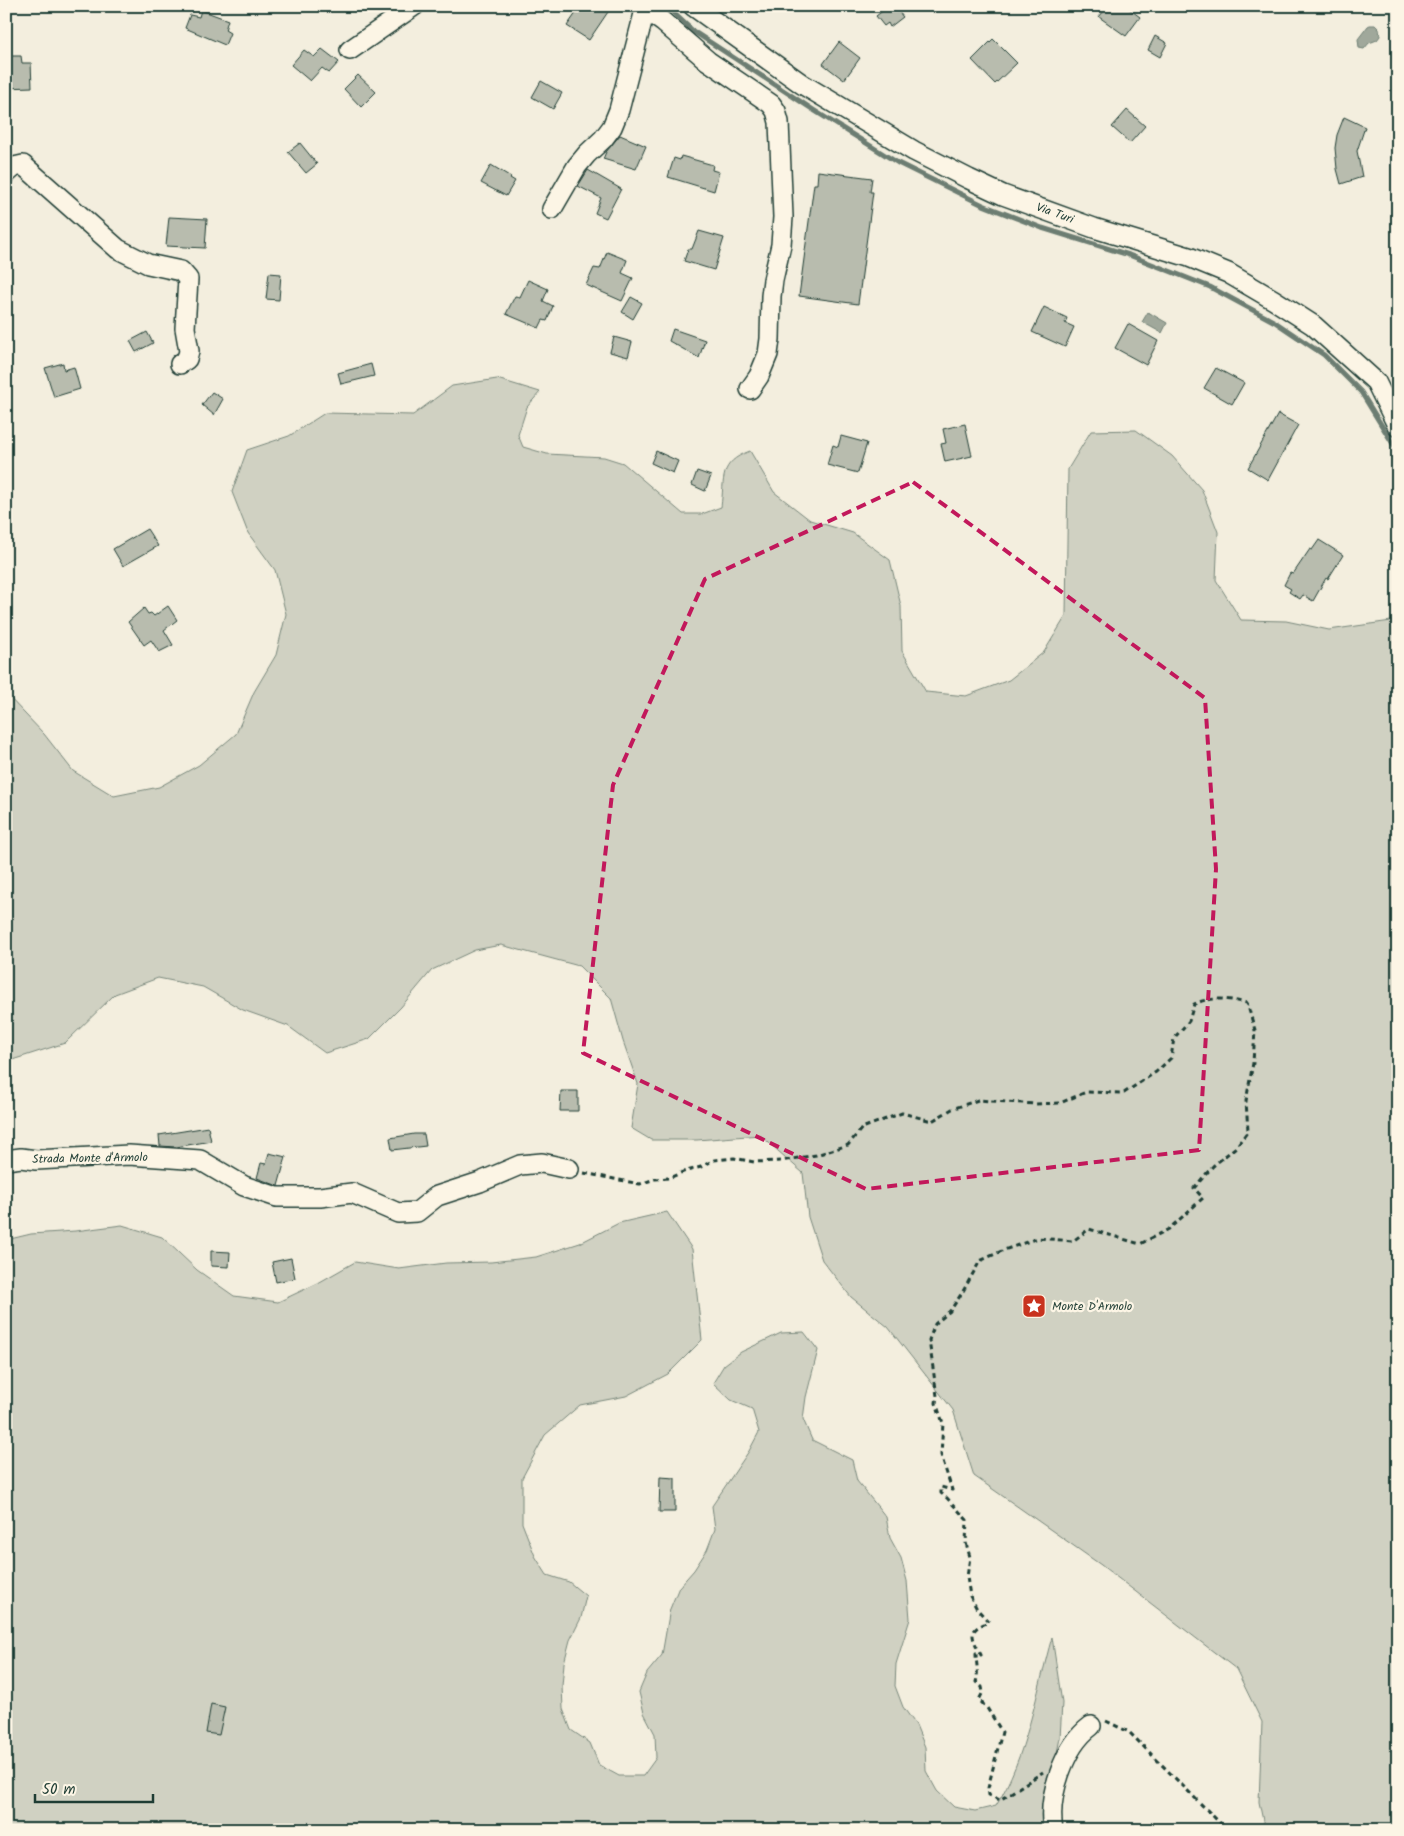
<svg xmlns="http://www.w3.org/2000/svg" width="1404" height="1836" font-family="Kalam,sans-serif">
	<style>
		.green { fill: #d0d1c2; stroke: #78877b }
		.water { fill: #a0a89b; stroke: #6c7d72 }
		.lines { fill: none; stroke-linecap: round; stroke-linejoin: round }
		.stream { stroke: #6c7d72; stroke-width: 5 }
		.building { fill: #b8bcae; stroke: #1f3d34 }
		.minor-casing { stroke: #1f3d34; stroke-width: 22 }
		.path { stroke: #1f3d34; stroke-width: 3; stroke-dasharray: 5 4; stroke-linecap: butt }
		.minor { stroke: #fcf5e5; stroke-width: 19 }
		.marked { fill: none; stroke: #c2185b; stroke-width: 4; stroke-dasharray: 10 6; stroke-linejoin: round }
		.labels { text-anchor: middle; stroke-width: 4.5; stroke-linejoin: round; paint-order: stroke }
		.street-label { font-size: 12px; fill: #1f3d34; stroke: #fcf5e5 }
		.poi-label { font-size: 12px; fill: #1f3d34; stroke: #fcf5e5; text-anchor: start }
	</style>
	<rect width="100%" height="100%" fill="#f3eede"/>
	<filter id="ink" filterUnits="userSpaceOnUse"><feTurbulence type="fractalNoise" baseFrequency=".02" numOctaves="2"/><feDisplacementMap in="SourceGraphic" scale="10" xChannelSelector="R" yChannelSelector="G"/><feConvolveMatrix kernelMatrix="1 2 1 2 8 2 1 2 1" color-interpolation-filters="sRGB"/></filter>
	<g filter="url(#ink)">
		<!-- green -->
		<path class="green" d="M497 379 540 392 527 407 518 435 523 447 547 454 604 457 623 463 683 514H702L721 507C725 478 718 463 750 451L774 492 810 520 853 533 890 560 901 606 902 651 926 692 966 696 1009 680 1044 652 1066 616 1068 469 1091 431 1136 430 1172 456 1202 490 1218 532 1216 580 1241 620 1286 621 1329 630 1398 620V1830H1265L1259 1802 1262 1722 1236 1669 1101 1565 974 1476 953 1410 888 1327 851 1297 822 1260 808 1217 803 1173 760 1135 697 1140H651L631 1128 638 1084 623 1041 611 998 579 966 501 945 475 950 432 970 401 1007 369 1039 325 1053 288 1026 243 1010 203 987 158 978 115 994 65 1043 6 1062V694L44 734 73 771 114 796 159 787 199 765 236 734 254 692 276 655 286 614 275 570 248 533 232 492 247 450 289 436 325 413 413 415 452 386Z
			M667 1212 692 1249 702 1340 668 1374 626 1396 580 1405 545 1435 522 1478V1523L535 1556 547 1575 569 1582 586 1596 581 1618 570 1640 564 1663 562 1686 563 1709 571 1730 590 1743 599 1765 619 1776H643L656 1758 655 1734 644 1713 639 1692 647 1673 662 1655 670 1609 679 1587 694 1570 707 1550 715 1529 712 1506 749 1451 759 1432 752 1409 731 1400 713 1383 724 1365 741 1352 781 1333 804 1332 818 1350 806 1397 803 1419 812 1440 852 1460 857 1481 886 1517 890 1538 901 1558 907 1581 910 1619 896 1664 895 1686 903 1707 916 1725 925 1747 926 1771 937 1791 954 1807 975 1811 996 1806C1027 1755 1036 1694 1052 1637L1062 1703 1060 1738 1047 1801 1049 1830H6V1240L31 1234 75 1231 122 1225 162 1237 197 1270 234 1296 278 1302 318 1283 355 1262 399 1269 446 1263 491 1262 536 1257 580 1243 619 1223Z"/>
		<!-- water -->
		<path class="water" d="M1370 25H1375L1379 29 1380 36 1377 40 1369 43 1364 49 1359 48 1358 39 1368 26Z
			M1148 312 1167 323 1162 333 1142 322Z"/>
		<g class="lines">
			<!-- stream -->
			<path class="stream" d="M666 6 693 31 815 111 898 163 983 205 1042 228 1129 255 1210 287 1275 322 1324 355 1361 392 1398 452"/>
		</g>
		<!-- building -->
		<path class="building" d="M581 6H612L589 40 567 26Z
			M889 6H894L903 17 890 27 888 23 884 26 876 16Z
			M1108 6H1125L1140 17 1126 36 1099 17Z
			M201 10 228 20 225 30 230 33 225 45 185 28 190 15 199 17Z
			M1155 36 1167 43 1160 57 1148 50Z
			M993 39 1017 63 995 84 972 60Z
			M839 42 860 58 844 80 823 64Z
			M322 49 339 62 329 73 322 68 310 81 291 65 304 50 314 57Z
			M6 56H21L22 63H31L32 87 6 88Z
			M358 75 376 92 361 107 344 89Z
			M541 81 562 93 553 109 532 97Z
			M1127 110 1145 126 1130 143 1112 127Z
			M1344 117 1365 127 1357 151 1362 177 1341 184 1337 169 1335 148 1337 135Z
			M620 135 646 146 636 169 603 159 606 152Z
			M300 143 317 164 306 173 288 152Z
			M681 156 713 165 712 170 719 172 714 191 668 177 674 158 680 160Z
			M491 165 511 177 510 178 515 181 506 196 481 183Z
			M588 170 621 189 606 218 595 213 601 198 578 186Z
			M818 171 872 178 870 192H873L858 304 799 296 814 184H817Z
			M169 217 207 219 205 248 166 246Z
			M699 231 724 238 714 270 684 261 688 249H692Z
			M607 252 627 260 622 273 633 278 622 301 586 285 594 268 600 269Z
			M269 273 281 274 279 300 266 299Z
			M528 280 548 289 543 301 553 306 547 321 543 320 539 328 506 314 515 296 520 297Z
			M631 297 642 303 633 319 622 312Z
			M1044 307 1067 318 1065 323 1074 327 1065 347 1032 332Z
			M1128 324 1158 341 1146 365 1115 348Z
			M673 329 705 340 699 358 669 341Z
			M147 332 153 343 136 352 130 341Z
			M614 337 632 342 628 357 610 352Z
			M63 363 64 370 74 367 80 389 54 397 45 368Z
			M371 364 374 376 341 384 338 373Z
			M1216 368 1244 383 1232 404 1204 388Z
			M212 392 223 399 214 415 202 405Z
			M1278 414 1298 425 1268 480 1248 468Z
			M965 424 972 456 945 462 941 444 946 443 943 429Z
			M841 436 867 443 858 473 827 465 833 445 838 447Z
			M656 451 678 461 673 473 651 463Z
			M697 471 711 476 705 491 692 485Z
			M147 529 158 546 123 566 113 549Z
			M1319 540 1343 555 1328 579 1326 578 1313 601 1303 595 1300 599 1289 592 1291 589 1284 585 1290 573 1293 574 1310 549 1312 550Z
			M168 606 177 620 164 630 173 645 159 652 151 640 144 645 128 622 144 608 148 614 151 613 154 616Z
			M561 1091H578V1111H560Z
			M208 1127 211 1141 176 1147 160 1146 159 1135Z
			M414 1134H424L426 1146 392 1150 390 1138Z
			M269 1153 286 1157 278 1186 257 1178 261 1163 266 1164Z
			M211 1251 230 1252 229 1267 211 1266Z
			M291 1258 295 1278 276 1282 272 1262Z
			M660 1477 675 1478V1512H659Z
			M211 1704 225 1707 219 1735 206 1733Z"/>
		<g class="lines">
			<!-- minor casing -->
			<g class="minor-casing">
				<path id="minor" d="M641 6 663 22 708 61 771 104 776 111 779 122 783 217 781 245 773 280 771 296 770 339 768 354 759 376 750 389
					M693 6 802 84 914 151 969 179 1003 195 1094 228 1189 257 1228 273 1274 300 1313 325 1376 382 1398 427
					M350 50 414 6
					M6 174 14 167 23 165 118 249 148 264 181 271 188 279 185 328 189 351 187 359 180 364
					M552 209 577 166 587 154 603 139 612 127 619 110 645 10
					M6 1160 21 1158 36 1160 129 1155 200 1160 244 1186 277 1197H320L352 1193 398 1213 417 1212 437 1196 480 1182 520 1165 542 1163 569 1169
					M1053 1830C1047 1797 1064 1746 1091 1726"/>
			</g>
			<!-- path -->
			<path class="path" d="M584 1173 640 1184 655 1179 669 1178 683 1172 701 1167 714 1160 734 1158 754 1162 781 1161 816 1155 848 1145 862 1128 902 1113 932 1121 952 1109 978 1100 1036 1104 1060 1103 1086 1092 1124 1093 1156 1072 1171 1058 1174 1038 1189 1021 1194 1004C1212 996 1229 999 1247 1003L1255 1030 1253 1063 1246 1101 1248 1131 1236 1147 1213 1166 1194 1188 1203 1198 1169 1229 1140 1244 1089 1229 1073 1241 1038 1238 1004 1250 980 1261 962 1293 950 1311 935 1324 929 1340 937 1396 936 1403 943 1423 941 1455 952 1490 941 1487V1493L947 1498 967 1520 966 1543 970 1557 967 1577 970 1596 977 1609 989 1622C966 1630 972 1637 981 1655L976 1653C976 1664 979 1671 976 1682L982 1687 983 1692 979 1700 987 1708 1002 1732 988 1788 989 1795 1000 1800 1043 1772
				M1106 1721 1129 1732 1227 1830"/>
			<!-- minor -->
			<use href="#minor" class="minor"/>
		</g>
	</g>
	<!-- marked area -->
	<path class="marked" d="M913 482 1205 698 1216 869 1199 1150 866 1189 583 1053 613 785 705 579Z"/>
	<!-- icons -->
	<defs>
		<g id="sight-square" transform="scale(1.25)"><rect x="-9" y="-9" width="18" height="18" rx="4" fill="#c8321e" stroke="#fcf5e5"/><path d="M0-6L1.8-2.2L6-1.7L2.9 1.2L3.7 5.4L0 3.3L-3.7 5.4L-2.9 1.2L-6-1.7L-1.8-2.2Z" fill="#fff"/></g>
	</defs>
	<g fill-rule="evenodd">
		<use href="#sight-square" x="1034" y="1306"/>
	</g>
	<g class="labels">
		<!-- street labels -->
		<g class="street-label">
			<text transform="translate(1055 213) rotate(20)" y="4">Via Turi</text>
			<text transform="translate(90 1158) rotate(-1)" y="4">Strada Monte d'Armolo</text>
		</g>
		<!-- poi labels -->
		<g class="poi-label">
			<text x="1052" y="1310">Monte D'Armolo</text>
		</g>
	</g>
	<!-- margin -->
	<rect width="1404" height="1836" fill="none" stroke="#fcf5e5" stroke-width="25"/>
	<rect x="12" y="12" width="1379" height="1811" fill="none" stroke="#1f3d34" stroke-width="2" filter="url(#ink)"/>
	<!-- scale -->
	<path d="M35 1794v8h118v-8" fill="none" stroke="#1f3d34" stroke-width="2.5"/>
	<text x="42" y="1794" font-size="15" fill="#1f3d34" stroke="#fcf5e5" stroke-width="4" paint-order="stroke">50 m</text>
</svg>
